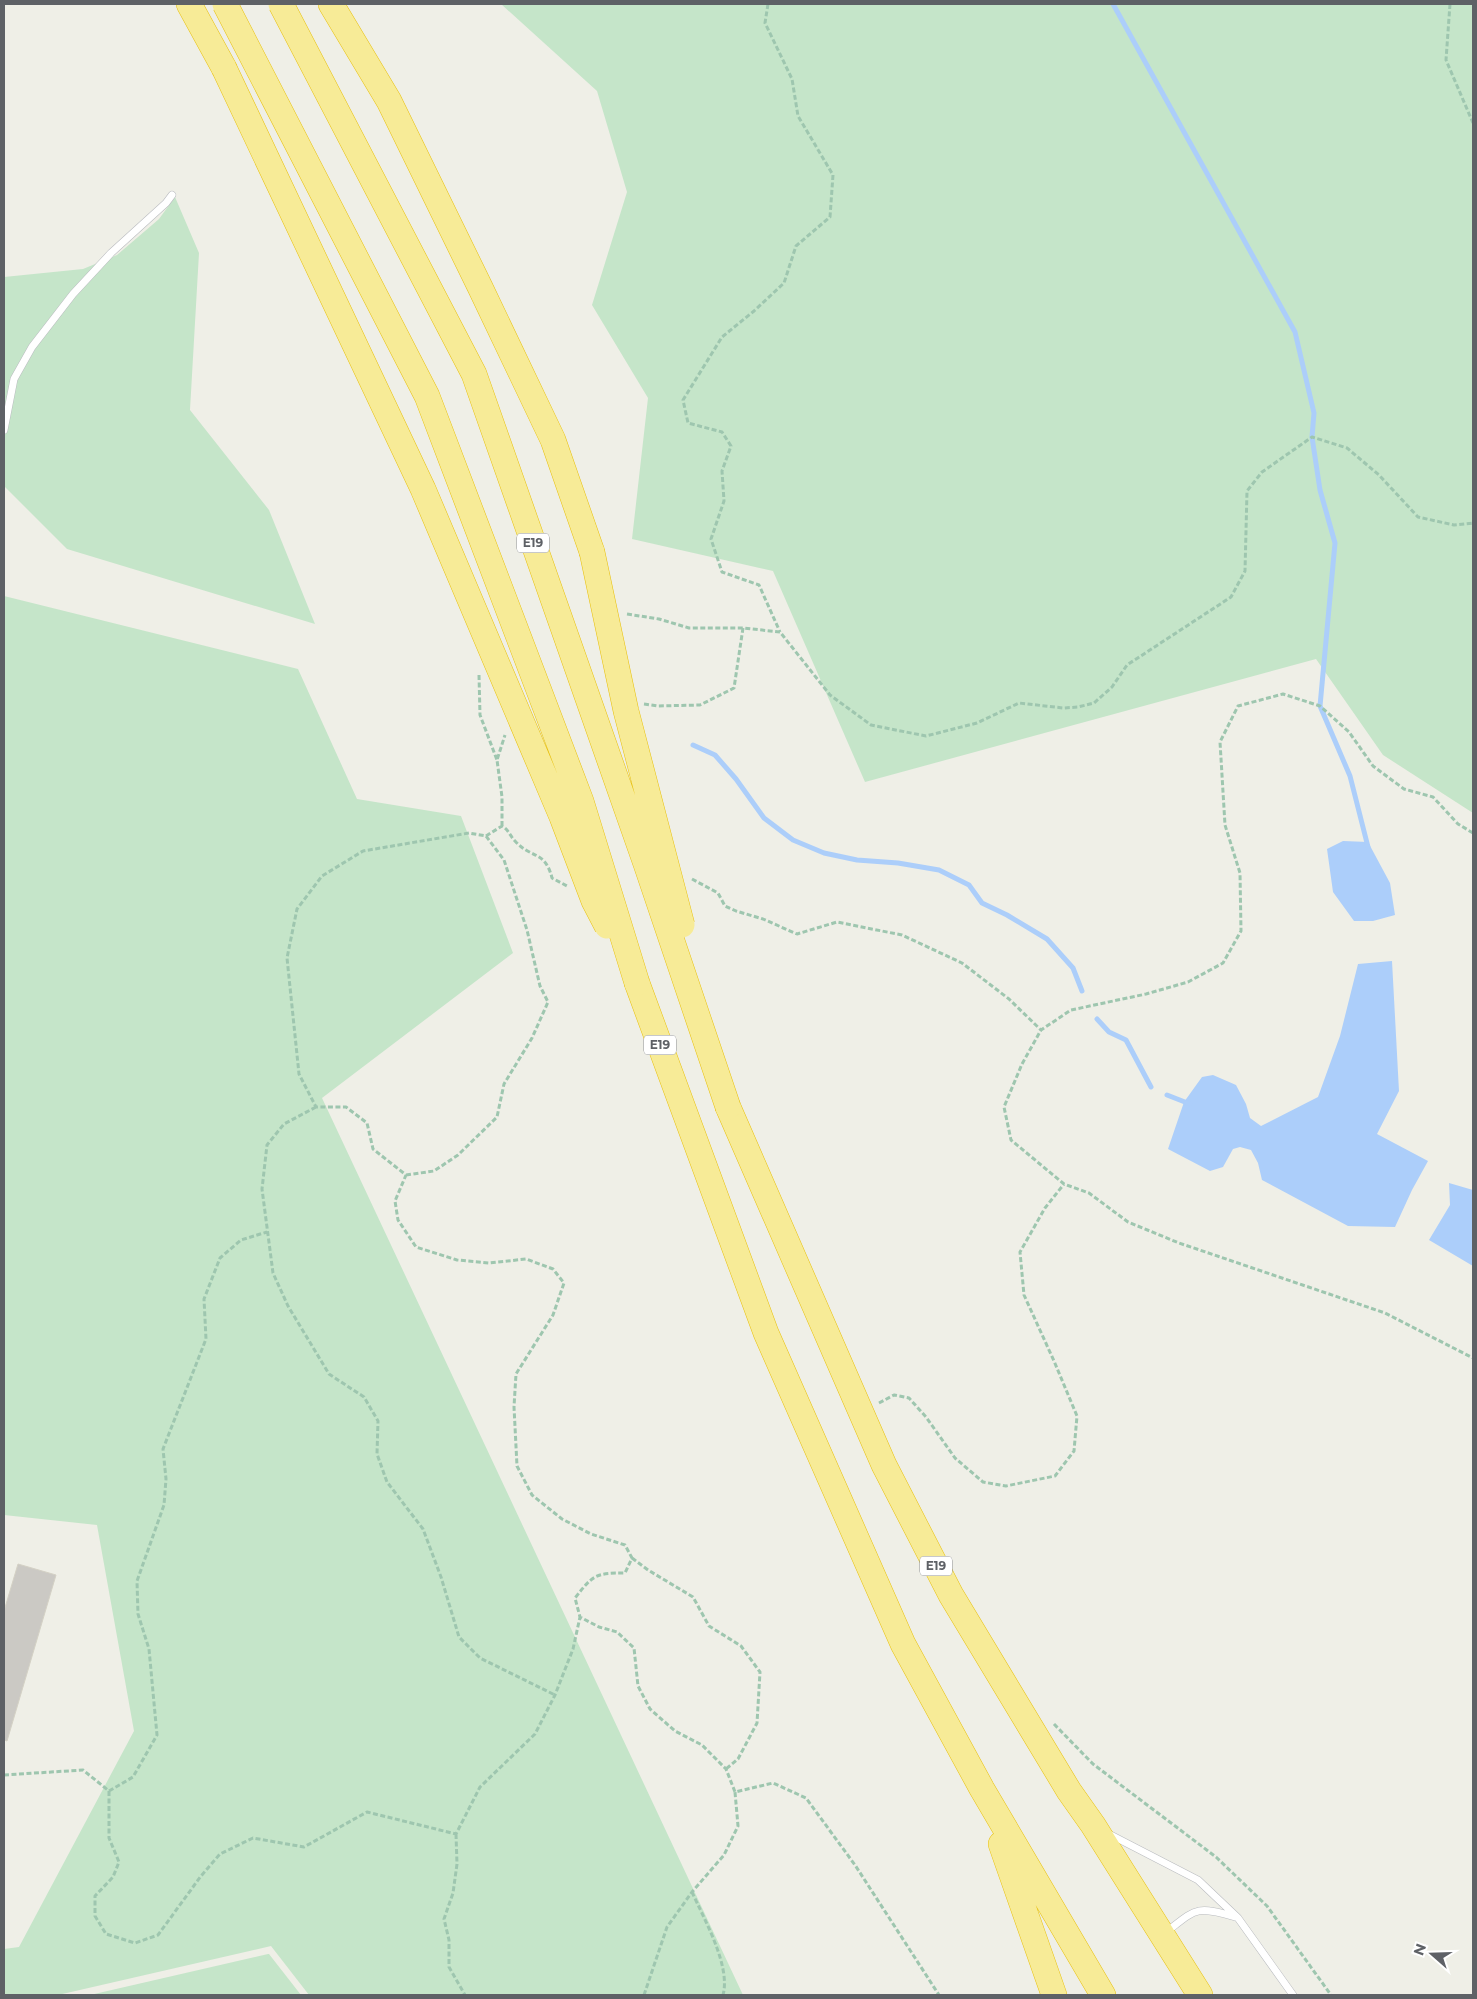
<svg xmlns="http://www.w3.org/2000/svg" width="1477" height="1999" font-family="Montserrat,sans-serif">
	<style>
		.green { fill: #c5e5c9 }
		.water { fill: #accefa }
		.lines { fill: none; stroke-linecap: round; stroke-linejoin: round }
		.stream { stroke: #accefa; stroke-width: 5 }
		.building { fill: #cbc9c4; stroke: #d4d1c5 }
		.service-casing { stroke: #b9bbbf; stroke-width: 8 }
		.motorway-casing { stroke: #e8c00e; stroke-width: 26 }
		.path { stroke: #9ec6af; stroke-width: 3; stroke-dasharray: 5 2.5; stroke-linecap: butt }
		.service { stroke: #fff; stroke-width: 7 }
		.motorway { stroke: #f7eb97; stroke-width: 25 }
		.motorway-bridge-casing { stroke: #e8c00e; stroke-width: 26; stroke-linecap: butt }
		.motorway-bridge { stroke: #f7eb97; stroke-width: 25 }
		.labels { text-anchor: middle; stroke-width: 4; stroke-linejoin: round; paint-order: stroke }
		.shield { fill: #fff; stroke: #8e9094; stroke-width: 1 }
		.shield-label { font-size: 12px; font-weight: bold; fill: #5e6166 }
	</style>
	<rect width="100%" height="100%" fill="#efefe7"/>
	<!-- green -->
	<path class="green" d="M501 4H1473V813L1383 755 1316 659 865 782 773 571 632 539 648 398 592 305 627 192 597 91Z
		M175 197 199 253 190 410 269 510 315 624 67 549 4 486V277L83 269 117 255 159 219Z
		M4 596 298 669 357 799 461 816 513 953 322 1098 743 1995H309L271 1946 58 1995H4V1949L19 1947 134 1731 97 1525 4 1515Z
		M269 1954 301 1995H90L268 1954Z"/>
	<!-- water -->
	<path class="water" d="M1343 841 1368 842 1390 883 1395 915 1373 921H1354L1333 892 1327 849Z
		M1392 961 1399 1091 1377 1134 1428 1161 1412 1190 1395 1227 1348 1226 1262 1180 1258 1163 1251 1150 1240 1147 1233 1149 1223 1167 1210 1171 1168 1149 1184 1102 1202 1077 1213 1075 1236 1085 1246 1104 1250 1118 1261 1126 1318 1097 1340 1036 1358 964Z
		M1449 1183 1473 1190V1266L1429 1240 1450 1205Z"/>
	<g class="lines">
		<!-- stream -->
		<path class="stream" d="M1113 4 1295 332 1314 413 1312 437 1320 490 1335 543 1320 706 1350 776 1368 847
			M693 745 715 755 736 779 764 818 793 840 824 853 857 860 898 863 939 870 969 885 982 903 1007 915 1047 939 1073 968 1082 991
			M1097 1019 1109 1032 1126 1040 1151 1087
			M1167 1095 1190 1104"/>
	</g>
	<!-- building -->
	<path class="building" d="M18 1564 56 1575 7 1741 4 1740V1611Z"/>
	<g class="lines">
		<!-- service casing -->
		<g class="service-casing">
			<path id="service" d="M4 430 14 379 32 347 73 294 111 253 166 203 172 195
				M1107 1833 1198 1880 1238 1918 1293 1995
				M1165 1933C1196 1909 1195 1905 1235 1917"/>
		</g>
		<!-- motorway casing -->
		<g class="motorway-casing">
			<path id="motorway" d="M189 4 224 68
				M331 4 389 101 480 287 553 440 592 552
				M637 983 766 1333 903 1644 982 1789 1103 1995
				M728 1107 884 1465 951 1595 1069 1791 1093 1825 1200 1995
				M1001 1844 1054 1995"/>
		</g>
		<!-- path -->
		<path class="path" d="M768 4 765 23 792 79 798 116 833 175 830 217 796 246 784 283 754 311 722 337 683 400 688 423 722 432 731 446 722 471 724 501 711 539 722 572 759 585 780 632
			M1450 4 1446 60 1473 123
			M627 614 659 619 689 628H743L780 632 830 695 871 725 926 736 977 723 1019 703 1063 708 1078 707 1094 703 1112 687 1127 665 1231 597 1245 571 1247 491 1262 472 1312 437 1347 448 1379 475 1418 517 1454 525 1473 523
			M479 675 480 715 497 760
			M644 704 658 706 700 705 734 688 743 628
			M502 826V797L497 760 505 735
			M1473 833 1458 824 1433 797 1404 789 1373 766 1349 732 1320 706 1283 694 1238 706 1220 742 1225 825 1240 873 1241 931 1223 963 1188 982 1146 994 1071 1010 1041 1030 1022 1064 1004 1107 1011 1140 1064 1184 1089 1193 1128 1222 1179 1243 1385 1313 1473 1358
			M486 836 502 826C509 830 510 836 515 841 531 859 545 850 552 878L567 886
			M692 879 718 893 725 906 736 911 763 919 797 934 837 922 902 935 962 963 1009 999 1041 1030
			M316 1107 284 1124 267 1145 262 1189 273 1273 288 1306 329 1374 364 1397 378 1421 377 1454 387 1482 423 1529 441 1577 459 1637 480 1658 555 1695
			M406 1175 434 1171 458 1155 497 1117 504 1084 532 1038 548 1002 540 986 527 930 504 860 486 836 469 833 363 851 322 876 297 909 287 958 299 1074 316 1107H346L367 1123 373 1149 406 1175 395 1201 398 1220 416 1247 457 1260 489 1263 526 1259 553 1269 564 1283 553 1315 516 1374 514 1407 517 1466 532 1495 562 1519 591 1534 625 1545 632 1558 625 1573C595 1573 593 1575 575 1598L580 1617 599 1627 617 1632 634 1648 638 1686 650 1709 675 1731 702 1745 726 1769 735 1792
			M879 1403 894 1395 909 1398 926 1417 955 1458 983 1482 1006 1486 1055 1476 1074 1451 1077 1416 1054 1361 1024 1295 1020 1252 1045 1208 1064 1184
			M632 1558 648 1570 693 1597 709 1626 741 1646 760 1672 757 1723 738 1759 726 1769
			M1054 1724 1093 1764 1216 1857 1267 1906 1331 1995
			M4 1775 83 1770 109 1791V1838L119 1862 113 1877 95 1896V1916L106 1934 135 1943 158 1935 201 1876 220 1854 253 1838 304 1847 367 1812 456 1834 480 1787 535 1734 555 1695 573 1649 580 1617
			M109 1791 133 1777 157 1735 149 1649 138 1614 137 1581 164 1505 166 1479 163 1449 206 1339 204 1299 220 1258 241 1240 267 1232
			M456 1834 457 1864 453 1893 444 1919 449 1940V1967L465 1995
			M692 1892C704 1919 731 1966 723 1995
			M644 1995 667 1927 692 1892 724 1855 738 1826 735 1792 773 1783 806 1798 855 1865 939 1995"/>
		<!-- service -->
		<use href="#service" class="service"/>
		<!-- motorway -->
		<use href="#motorway" class="motorway"/>
		<!-- motorway-bridge casing -->
		<g class="motorway-bridge-casing">
			<path id="motorway-bridge" d="M225 4 427 396 581 801 637 983
				M281 4 474 374 646 864 728 1107
				M224 68 423 489 562 817 594 901 607 926
				M592 552 626 711 682 925"/>
		</g>
		<!-- motorway-bridge -->
		<use href="#motorway-bridge" class="motorway-bridge"/>
	</g>
	<g class="labels">
		<!-- shield labels -->
		<g class="shield">
			<rect x="517" y="533.5" width="32" height="19" rx="4"/>
			<rect x="644" y="1035.5" width="32" height="19" rx="4"/>
			<rect x="920" y="1556.5" width="32" height="19" rx="4"/>
		</g>
		<g class="shield-label">
			<text x="533" y="547">E19</text>
			<text x="660" y="1049">E19</text>
			<text x="936" y="1570">E19</text>
		</g>
	</g>
	<!-- border -->
	<rect width="1477" height="1999" fill="none" stroke="#5e6166" stroke-width="10"/>
	<!-- north arrow -->
	<g transform="translate(1432 1954) rotate(290)" stroke="#ffffff" stroke-width="4" paint-order="stroke">
	<path d="M0-4L9 19L0 12L-9 19Z" fill="#5e6166"/>
	<text y="-8" font-size="14" font-weight="bold" text-anchor="middle" fill="#5e6166">N</text>
	</g>
</svg>
